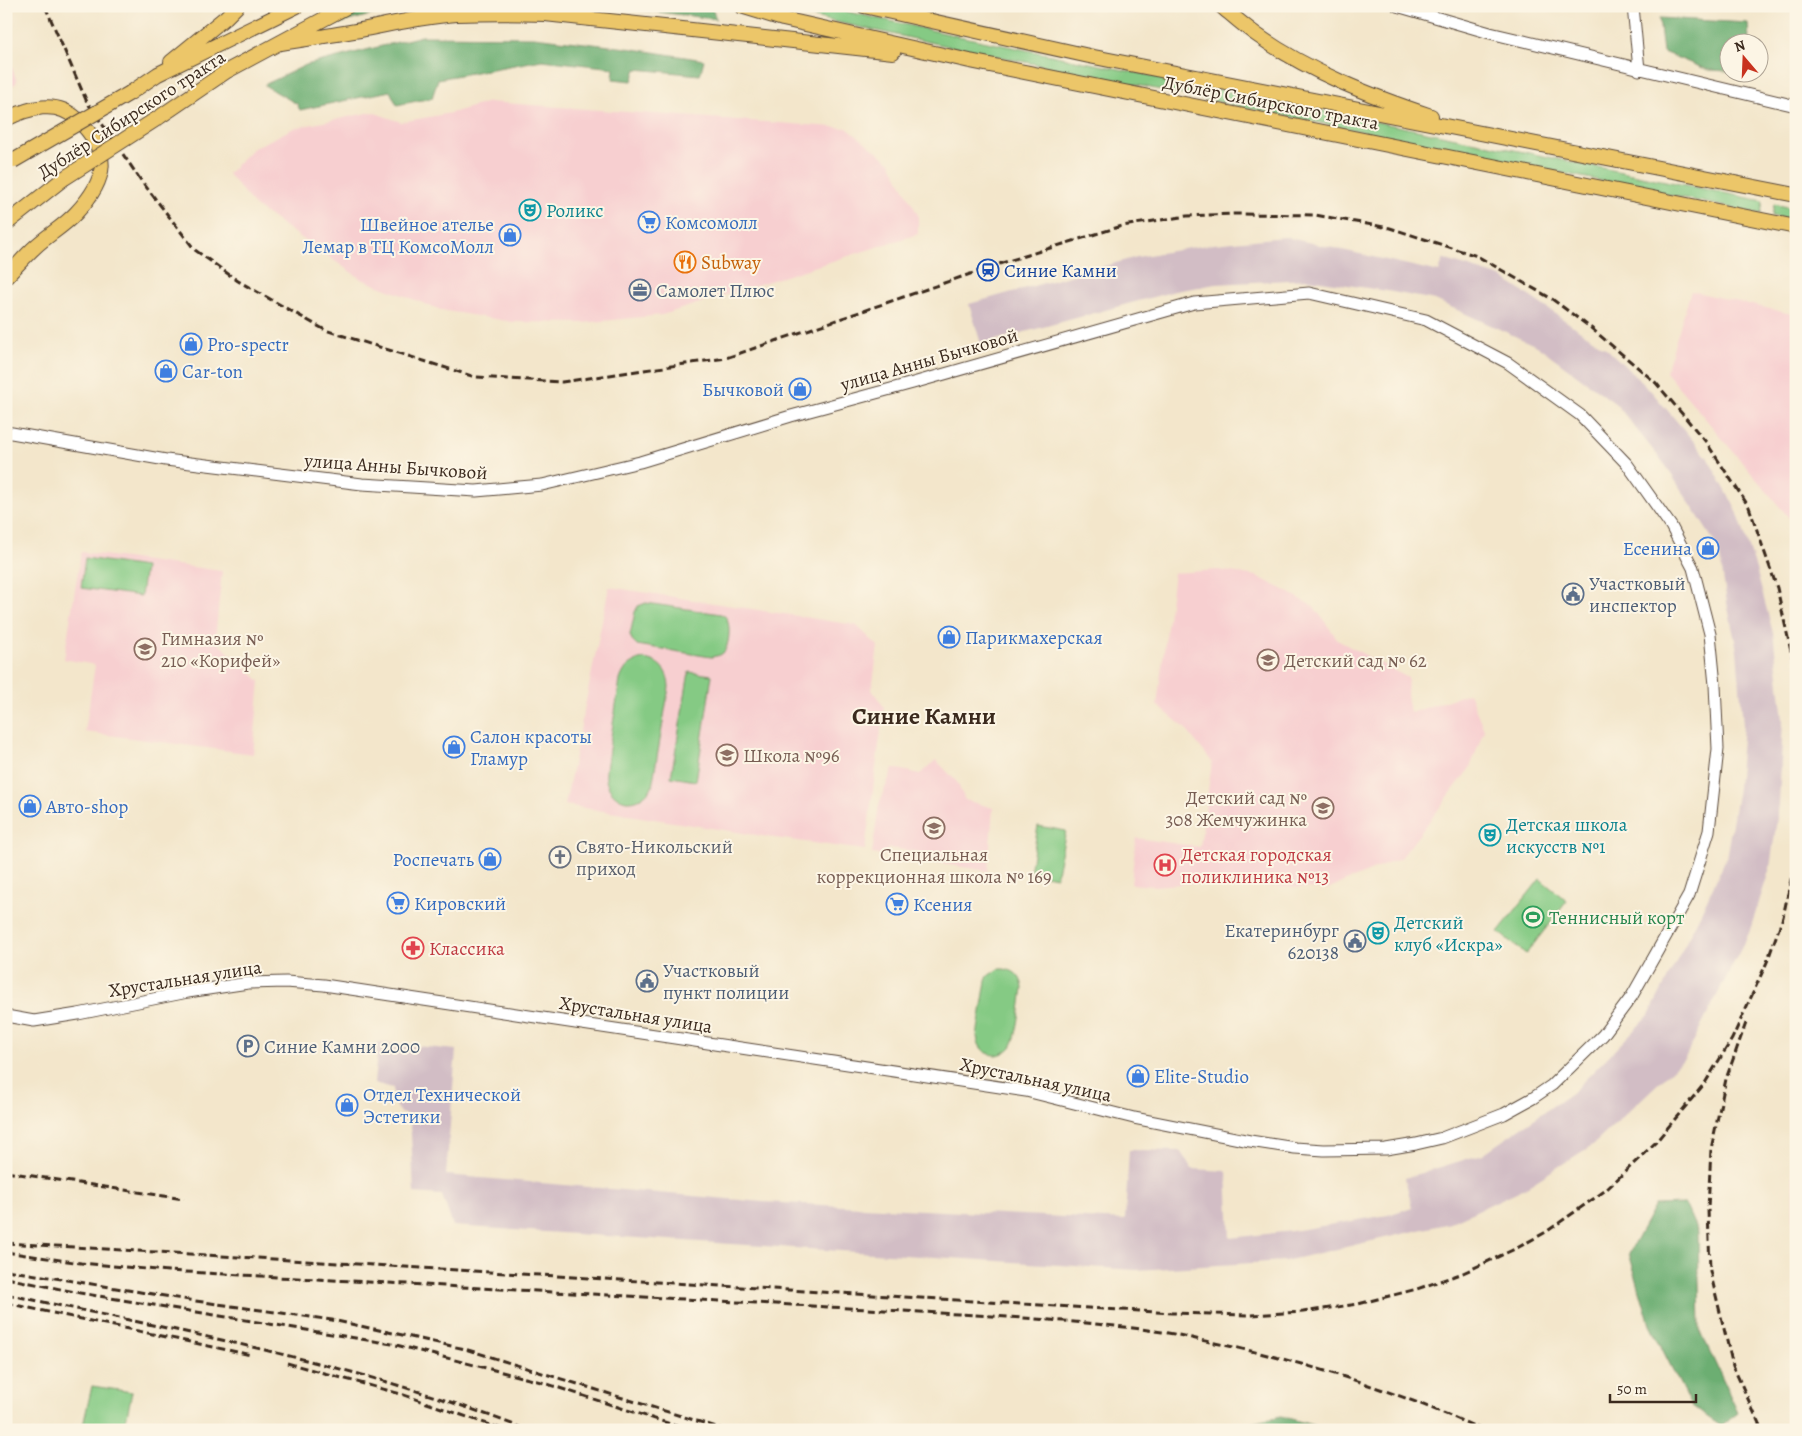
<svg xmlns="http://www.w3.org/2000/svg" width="1802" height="1436" font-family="Alegreya,serif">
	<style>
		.built { fill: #f7cfd0 }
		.industrial { fill: #d2bdc5 }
		.green { fill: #85ca84; stroke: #607a51 }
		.forest { fill: #6cae72; stroke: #546c48 }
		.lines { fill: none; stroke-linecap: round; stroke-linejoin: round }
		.tertiary-casing { stroke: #574638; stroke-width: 13 }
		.primary-casing { stroke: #574638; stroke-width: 16 }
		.tertiary { stroke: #fff; stroke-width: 11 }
		.primary { stroke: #ecc669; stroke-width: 14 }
		.rail { stroke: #3b2a1e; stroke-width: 3; stroke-dasharray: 8 4; stroke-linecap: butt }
		.primary-bridge-casing { stroke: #574638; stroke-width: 16; stroke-linecap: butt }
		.primary-bridge { stroke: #ecc669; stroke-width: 14 }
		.labels { text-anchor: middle; stroke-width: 4; stroke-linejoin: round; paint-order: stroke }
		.street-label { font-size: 19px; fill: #3b2a1e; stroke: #fcf5e5 }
		.culture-label { font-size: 19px; fill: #0d838f; stroke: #fcf5e5; text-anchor: start }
		.shop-label { font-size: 19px; fill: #366cbe; stroke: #fcf5e5; text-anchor: start }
		.food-label { font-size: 19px; fill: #c56008; stroke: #fcf5e5; text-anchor: start }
		.transit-label { font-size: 19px; fill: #164399; stroke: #fcf5e5; text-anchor: start }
		.service-label { font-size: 19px; fill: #4e5e75; stroke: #fcf5e5; text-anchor: start }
		.education-label { font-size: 19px; fill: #785e54; stroke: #fcf5e5; text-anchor: start }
		.worship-label { font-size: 19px; fill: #5b616d; stroke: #fcf5e5; text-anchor: start }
		.health-label { font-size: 19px; fill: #be3a42; stroke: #fcf5e5; text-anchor: start }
		.leisure-label { font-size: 19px; fill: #27864d; stroke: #fcf5e5; text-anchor: start }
		.district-label { font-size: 24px; font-weight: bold; fill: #3b2a1e; stroke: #fcf5e5 }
	</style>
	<rect width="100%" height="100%" fill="#fcf5e5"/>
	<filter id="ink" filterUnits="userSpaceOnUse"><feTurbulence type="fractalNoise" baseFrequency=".02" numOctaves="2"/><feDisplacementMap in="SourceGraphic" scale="10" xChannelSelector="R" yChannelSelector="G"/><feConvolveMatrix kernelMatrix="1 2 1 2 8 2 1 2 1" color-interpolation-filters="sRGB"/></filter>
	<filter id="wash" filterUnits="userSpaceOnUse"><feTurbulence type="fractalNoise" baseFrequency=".0096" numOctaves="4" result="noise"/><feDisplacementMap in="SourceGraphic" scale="20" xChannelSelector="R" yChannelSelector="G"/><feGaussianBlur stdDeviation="1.12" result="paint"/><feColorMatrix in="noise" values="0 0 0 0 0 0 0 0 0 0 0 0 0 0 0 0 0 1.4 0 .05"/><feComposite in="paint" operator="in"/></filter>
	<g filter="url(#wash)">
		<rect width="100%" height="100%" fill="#f3e6cb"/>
		<!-- built -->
		<path class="built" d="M6 50 17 82 6 91Z
			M489 102 847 128 890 162 918 215V234L662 315 583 323 513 322 441 310 361 279 255 206 228 174 252 149 294 128 372 112 401 122 451 113Z
			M1691 291 1796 315V526L1666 372Z
			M81 552 222 571 215 640 260 681 253 754 85 732 95 665 64 659Z
			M1218 570 1256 576 1290 593 1314 607 1339 641 1408 678 1407 695 1410 713 1469 693 1484 730 1470 768 1401 858 1327 889 1194 883 1153 886 1131 884 1136 838 1200 847 1212 762 1185 728 1157 705 1174 573Z
			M609 587 856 625 878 646 872 690 884 707 865 850 775 838 565 805Z
			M936 760 957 782 965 800 993 808 988 871 918 860 919 852 889 848 887 856 872 854 879 804 893 768 920 774Z
			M1796 1085V1237L1793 1230V1128Z"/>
		<!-- industrial -->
		<path class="industrial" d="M1285 237 1439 272 1443 259 1501 277 1607 349 1651 391 1707 457 1737 511 1756 569 1773 633 1783 719 1779 804 1770 868 1749 933 1685 1058 1594 1144 1525 1188 1450 1223 1285 1261 1136 1270 453 1226 442 1195 414 1193 410 1115 400 1113 393 1099V1088L374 1083 378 1042 456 1050 446 1175 763 1202 1125 1220 1129 1150 1180 1151 1192 1169 1227 1171 1230 1238 1292 1231 1388 1215 1412 1207 1405 1178 1483 1154 1573 1092 1649 1015 1701 913 1726 858 1738 789 1743 725 1737 650 1727 603 1719 549 1666 466 1616 404 1539 347 1435 300 1387 291 1308 279 1216 284 1175 291 981 344 969 304 1137 257 1213 244Z"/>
		<!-- green -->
		<path class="green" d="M773 6H821L958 36 1763 201 1761 214 943 45 831 21Z
			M1774 204 1796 209V220L1772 216Z
			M85 558 145 567 141 596 81 588Z
			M646 603 721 614C724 616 726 616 727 620 731 626 729 648 723 653 720 656 715 656 711 657L637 645 632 640 630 635 635 612 638 606Z
			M643 659C660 661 668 670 669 687L652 787C646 796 638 802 626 801 616 799 608 790 606 780 605 770 608 759 609 749 613 726 616 703 620 680 624 668 630 662 643 659Z
			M689 672 712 675 696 781 671 777Z
			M1038 826 1066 831 1056 877 1030 872Z
			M1540 879 1567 901 1526 954 1498 932Z
			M998 969C1012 968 1021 974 1023 988 1021 1001 1018 1037 1011 1047 1006 1053 997 1057 990 1054 981 1051 978 1044 977 1036L986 981 988 976Z
			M92 1386 132 1392 124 1430H82Z"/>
		<!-- forest -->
		<path class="forest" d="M359 6H411L394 8 328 27Z
			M610 6H705L712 8 716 19Z
			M1659 18 1748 23 1749 42H1730L1729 71 1708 70 1663 52Z
			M422 36 534 37 627 48 704 60 700 75 636 69 632 81 613 79 614 68 542 60 438 79 432 98 397 105 390 91 300 110 297 104 264 85 306 65Z
			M1685 1204 1698 1233 1700 1330 1738 1413 1721 1426 1691 1406 1650 1325 1629 1253 1655 1205Z
			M1281 1416 1329 1430H1223Z"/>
	</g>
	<g filter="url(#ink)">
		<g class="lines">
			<!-- tertiary casing -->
			<g class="tertiary-casing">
				<path id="tertiary" d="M1397 6 1490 33 1796 106
					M1633 6 1639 70
					M6 432 166 460 362 484 476 491 542 485 640 462 791 416 913 383 1194 303 1309 293 1426 320 1508 363 1580 415 1627 464 1671 526 1693 568 1710 634 1715 685 1718 749 1709 831 1689 895 1632 996 1603 1035 1552 1085 1533 1098 1504 1114 1442 1138 1416 1144 1386 1149 1324 1150 1295 1148 1250 1141 1134 1118 1026 1091 324 985 286 982 248 983 188 992 78 1014 34 1021 6 1016"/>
			</g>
			<!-- primary casing -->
			<g class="primary-casing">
				<path id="primary" d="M741 6 783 19 970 61 1796 227
					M864 6 1089 56 1796 195
					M1221 6C1233 16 1244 26 1257 35 1309 72 1371 96 1431 116
					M281 43C311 38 341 34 371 28 399 22 428 16 457 14 487 13 516 13 545 14L893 52
					M171 62 226 17 237 6
					M130 93 158 74 297 6
					M158 118 227 71 348 6
					M6 119C29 108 56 99 77 119 112 153 108 179 76 213 64 226 48 235 35 247 25 256 16 267 6 277
					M6 224 63 179"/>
			</g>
			<!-- tertiary -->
			<use href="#tertiary" class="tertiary"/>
			<!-- primary -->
			<use href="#primary" class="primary"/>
			<!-- rail -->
			<path class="rail" d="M45 6 87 102 140 179 195 250 238 281 325 330 475 377 562 382 726 358 1008 261 1122 226 1187 216 1235 214 1315 215 1390 228 1477 256 1552 299 1591 328 1656 383 1706 442 1749 507 1777 588 1796 674
				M1746 1023 1726 1079 1711 1149 1708 1209 1710 1271 1733 1366 1762 1430
				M6 1172 184 1199
				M6 1243 1172 1313 1250 1315 1303 1312 1358 1304 1417 1289 1463 1273 1517 1248 1546 1232 1606 1190 1655 1143 1705 1083 1732 1039 1767 962 1783 917 1796 856
				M6 1252 81 1263 168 1271 958 1314C1026 1318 1094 1322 1162 1332 1178 1334 1194 1339 1210 1342 1304 1361 1396 1391 1483 1430
				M6 1270 189 1300 332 1320 393 1333 465 1349 726 1430
				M6 1278 80 1293 392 1344 541 1382 689 1430
				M6 1294C181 1332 360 1363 527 1430
				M6 1303 251 1355
				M287 1363 401 1394 505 1430"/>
			<!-- primary-bridge casing -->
			<g class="primary-bridge-casing">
				<path id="primary-bridge" d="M13 161 130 93
					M63 179 158 118"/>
			</g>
			<!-- primary-bridge -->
			<use href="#primary-bridge" class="primary-bridge"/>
		</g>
	</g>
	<!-- icons -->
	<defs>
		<g id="theatre-ring" transform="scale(1.125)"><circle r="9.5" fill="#fcf5e5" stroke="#0f9aa8" stroke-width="1.5"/><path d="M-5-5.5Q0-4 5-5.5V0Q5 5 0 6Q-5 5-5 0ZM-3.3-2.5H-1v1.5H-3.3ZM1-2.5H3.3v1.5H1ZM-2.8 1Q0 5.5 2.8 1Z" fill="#0f9aa8"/></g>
		<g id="supermarket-ring" transform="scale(1.125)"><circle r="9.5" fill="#fcf5e5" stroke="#3f7fe0" stroke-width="1.5"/><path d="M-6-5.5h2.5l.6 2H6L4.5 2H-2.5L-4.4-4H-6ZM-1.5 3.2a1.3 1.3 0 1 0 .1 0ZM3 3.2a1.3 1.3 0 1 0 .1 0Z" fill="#3f7fe0"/></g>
		<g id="shop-ring" transform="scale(1.125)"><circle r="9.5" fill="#fcf5e5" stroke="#3f7fe0" stroke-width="1.5"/><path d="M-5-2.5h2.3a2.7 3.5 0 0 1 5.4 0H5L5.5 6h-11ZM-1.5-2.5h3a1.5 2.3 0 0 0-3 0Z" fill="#3f7fe0"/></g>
		<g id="restaurant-ring" transform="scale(1.125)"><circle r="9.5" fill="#fcf5e5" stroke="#e8710a" stroke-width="1.5"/><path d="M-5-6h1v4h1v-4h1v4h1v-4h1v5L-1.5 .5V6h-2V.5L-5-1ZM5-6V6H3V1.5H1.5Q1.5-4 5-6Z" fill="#e8710a"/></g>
		<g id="station-ring" transform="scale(1.125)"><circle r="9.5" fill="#fcf5e5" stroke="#1a4fb4" stroke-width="1.5"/><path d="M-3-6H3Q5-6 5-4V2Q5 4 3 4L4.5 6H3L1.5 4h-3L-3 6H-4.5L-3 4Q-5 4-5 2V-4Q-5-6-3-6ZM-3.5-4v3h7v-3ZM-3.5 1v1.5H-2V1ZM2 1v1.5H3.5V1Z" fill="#1a4fb4"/></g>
		<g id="office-ring" transform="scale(1.125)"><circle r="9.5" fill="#fcf5e5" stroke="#5c6f8a" stroke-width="1.5"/><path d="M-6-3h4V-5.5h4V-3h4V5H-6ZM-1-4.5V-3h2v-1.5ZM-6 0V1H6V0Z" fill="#5c6f8a"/></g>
		<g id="civic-ring" transform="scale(1.125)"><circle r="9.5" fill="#fcf5e5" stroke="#5c6f8a" stroke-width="1.5"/><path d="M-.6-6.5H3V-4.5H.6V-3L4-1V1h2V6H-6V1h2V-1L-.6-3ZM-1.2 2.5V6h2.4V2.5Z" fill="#5c6f8a"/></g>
		<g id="school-ring" transform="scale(1.125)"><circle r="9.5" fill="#fcf5e5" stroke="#8d6e63" stroke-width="1.5"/><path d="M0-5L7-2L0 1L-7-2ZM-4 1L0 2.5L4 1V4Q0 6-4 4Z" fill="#8d6e63"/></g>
		<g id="church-ring" transform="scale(1.125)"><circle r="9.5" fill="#fcf5e5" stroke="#6b7280" stroke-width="1.5"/><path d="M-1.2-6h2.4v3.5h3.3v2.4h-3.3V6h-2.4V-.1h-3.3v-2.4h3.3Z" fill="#6b7280"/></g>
		<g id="hospital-ring" transform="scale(1.125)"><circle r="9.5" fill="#fcf5e5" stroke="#e0444e" stroke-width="1.5"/><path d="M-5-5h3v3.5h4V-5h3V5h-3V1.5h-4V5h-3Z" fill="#e0444e"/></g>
		<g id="stadium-ring" transform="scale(1.125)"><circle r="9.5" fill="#fcf5e5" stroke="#2e9e5b" stroke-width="1.5"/><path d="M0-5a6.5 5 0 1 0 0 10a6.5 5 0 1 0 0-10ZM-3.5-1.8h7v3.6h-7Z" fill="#2e9e5b"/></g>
		<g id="pharmacy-ring" transform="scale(1.125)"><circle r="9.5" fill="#fcf5e5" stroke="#e0444e" stroke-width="1.5"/><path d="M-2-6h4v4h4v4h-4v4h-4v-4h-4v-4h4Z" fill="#e0444e"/></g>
		<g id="parking-ring" transform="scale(1.125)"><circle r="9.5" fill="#fcf5e5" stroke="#5c6f8a" stroke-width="1.5"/><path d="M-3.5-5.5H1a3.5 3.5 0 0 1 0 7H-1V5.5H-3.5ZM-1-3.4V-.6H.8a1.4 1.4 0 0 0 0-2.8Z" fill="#5c6f8a"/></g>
	</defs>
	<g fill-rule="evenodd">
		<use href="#theatre-ring" x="530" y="210"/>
		<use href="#supermarket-ring" x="649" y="222"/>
		<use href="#shop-ring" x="510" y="235"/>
		<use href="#restaurant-ring" x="685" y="262"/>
		<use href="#station-ring" x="988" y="270"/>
		<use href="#office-ring" x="640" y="290"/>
		<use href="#shop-ring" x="191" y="344"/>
		<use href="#shop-ring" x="166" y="371"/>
		<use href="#shop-ring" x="800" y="389"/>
		<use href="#shop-ring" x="1708" y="548"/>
		<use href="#civic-ring" x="1573" y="594"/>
		<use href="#shop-ring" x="949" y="637"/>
		<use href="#school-ring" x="145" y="649"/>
		<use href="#school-ring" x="1268" y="660"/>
		<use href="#shop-ring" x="454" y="747"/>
		<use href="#school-ring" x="727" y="755"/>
		<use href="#shop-ring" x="30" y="806"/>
		<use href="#school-ring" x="1323" y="808"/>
		<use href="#school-ring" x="934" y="828"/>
		<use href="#theatre-ring" x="1490" y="835"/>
		<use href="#church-ring" x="560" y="857"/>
		<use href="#shop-ring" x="490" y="859"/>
		<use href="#hospital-ring" x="1165" y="865"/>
		<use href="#supermarket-ring" x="398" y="903"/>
		<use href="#supermarket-ring" x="897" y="904"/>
		<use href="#stadium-ring" x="1533" y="917"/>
		<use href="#theatre-ring" x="1378" y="933"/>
		<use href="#civic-ring" x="1355" y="941"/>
		<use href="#pharmacy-ring" x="413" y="948"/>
		<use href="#civic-ring" x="647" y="981"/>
		<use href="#parking-ring" x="248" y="1046"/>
		<use href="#shop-ring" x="1138" y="1076"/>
		<use href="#shop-ring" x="347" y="1105"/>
	</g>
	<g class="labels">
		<!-- street labels -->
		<g class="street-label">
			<text transform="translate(1271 102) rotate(11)" y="7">Дублёр Сибирского тракта</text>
			<text transform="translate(131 114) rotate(-33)" y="7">Дублёр Сибирского тракта</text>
			<text transform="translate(929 359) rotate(-16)" y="7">улица Анны Бычковой</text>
			<text transform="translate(396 466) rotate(4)" y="7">улица Анны Бычковой</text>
			<text transform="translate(185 978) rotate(-9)" y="7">Хрустальная улица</text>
			<text transform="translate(636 1014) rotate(9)" y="7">Хрустальная улица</text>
			<text transform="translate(1036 1079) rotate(12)" y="7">Хрустальная улица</text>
		</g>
		<!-- culture labels -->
		<g class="culture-label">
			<text x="546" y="217">Роликс</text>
			<text x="1506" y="831">Детская школа<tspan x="1506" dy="22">искусств №1</tspan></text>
			<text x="1394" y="929">Детский<tspan x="1394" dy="22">клуб «Искра»</tspan></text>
		</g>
		<!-- shop labels -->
		<g class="shop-label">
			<text x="665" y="229">Комсомолл</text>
			<text x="494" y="231" text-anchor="end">Швейное ателье<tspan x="494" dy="22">Лемар в ТЦ КомсоМолл</tspan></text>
			<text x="207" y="351">Pro-spectr</text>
			<text x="182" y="378">Car-ton</text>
			<text x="784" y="396" text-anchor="end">Бычковой</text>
			<text x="1692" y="555" text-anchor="end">Есенина</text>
			<text x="965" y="644">Парикмахерская</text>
			<text x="470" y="743">Салон красоты<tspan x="470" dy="22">Гламур</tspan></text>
			<text x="46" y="813">Авто-shop</text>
			<text x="474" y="866" text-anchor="end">Роспечать</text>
			<text x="414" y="910">Кировский</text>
			<text x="913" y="911">Ксения</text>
			<text x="1154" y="1083">Elite-Studio</text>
			<text x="363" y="1101">Отдел Технической<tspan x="363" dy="22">Эстетики</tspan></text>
		</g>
		<!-- food labels -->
		<g class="food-label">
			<text x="701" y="269">Subway</text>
		</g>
		<!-- transit labels -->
		<g class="transit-label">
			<text x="1004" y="277">Синие Камни</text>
		</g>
		<!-- service labels -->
		<g class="service-label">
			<text x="656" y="297">Самолет Плюс</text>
			<text x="1589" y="590">Участковый<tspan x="1589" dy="22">инспектор</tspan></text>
			<text x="1339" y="937" text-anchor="end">Екатеринбург<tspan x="1339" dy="22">620138</tspan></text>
			<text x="663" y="977">Участковый<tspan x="663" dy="22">пункт полиции</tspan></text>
			<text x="264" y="1053">Синие Камни 2000</text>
		</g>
		<!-- education labels -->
		<g class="education-label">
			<text x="161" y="645">Гимназия №<tspan x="161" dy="22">210 «Корифей»</tspan></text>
			<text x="1284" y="667">Детский сад № 62</text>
			<text x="743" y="762">Школа №96</text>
			<text x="1307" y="804" text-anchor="end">Детский сад №<tspan x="1307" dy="22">308 Жемчужинка</tspan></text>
			<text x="934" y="861" text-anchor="middle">Специальная<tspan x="934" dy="22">коррекционная школа № 169</tspan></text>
		</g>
		<!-- worship labels -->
		<g class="worship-label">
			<text x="576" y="853">Свято-Никольский<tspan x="576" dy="22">приход</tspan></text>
		</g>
		<!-- health labels -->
		<g class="health-label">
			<text x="1181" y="861">Детская городская<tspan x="1181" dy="22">поликлиника №13</tspan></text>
			<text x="429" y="955">Классика</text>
		</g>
		<!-- leisure labels -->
		<g class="leisure-label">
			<text x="1549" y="924">Теннисный корт</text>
		</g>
		<!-- district labels -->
		<g class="district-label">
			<text x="924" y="724">Синие Камни</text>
		</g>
	</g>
	<!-- margin -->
	<rect width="1802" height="1436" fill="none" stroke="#fcf5e5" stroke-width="25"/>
	<!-- north arrow -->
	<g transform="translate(1744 58) rotate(341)"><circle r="24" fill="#fcf5e5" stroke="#afa495"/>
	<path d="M0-4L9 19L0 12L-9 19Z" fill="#c8321e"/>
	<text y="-8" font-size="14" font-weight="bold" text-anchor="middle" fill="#3b2a1e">N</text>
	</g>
	<!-- scale -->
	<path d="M1610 1394v8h86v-8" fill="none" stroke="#3b2a1e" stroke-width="2.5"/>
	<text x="1617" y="1394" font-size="15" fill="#3b2a1e" stroke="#fcf5e5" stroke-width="4" paint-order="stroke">50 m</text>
</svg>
